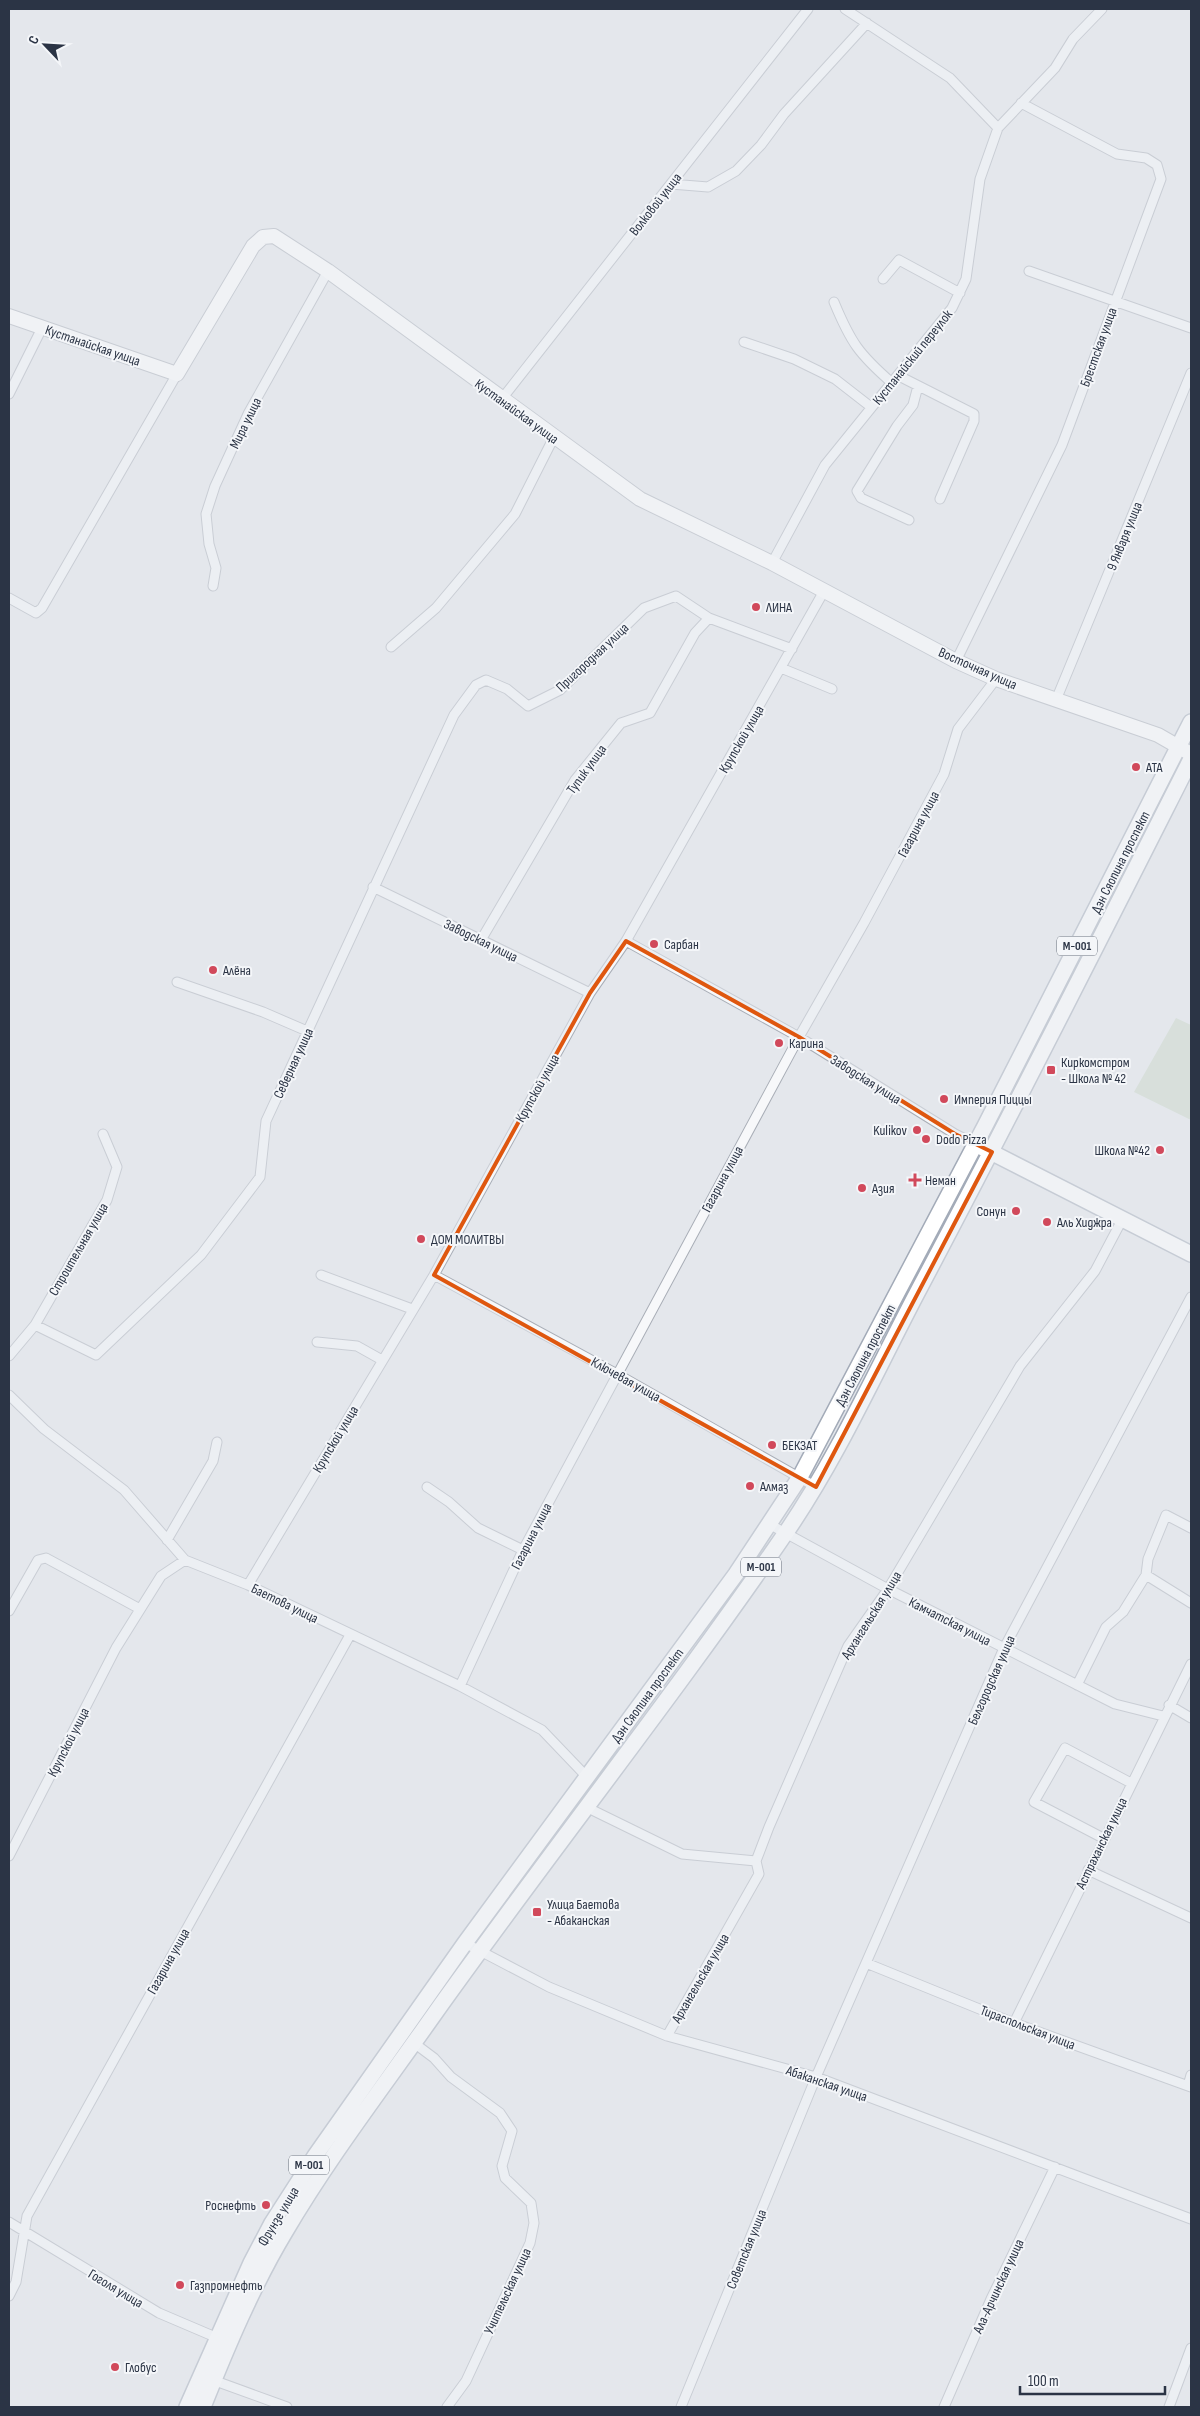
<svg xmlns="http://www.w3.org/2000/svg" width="1200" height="2416" font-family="'Sofia Sans Condensed',sans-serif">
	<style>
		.green { fill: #c9d6c5 }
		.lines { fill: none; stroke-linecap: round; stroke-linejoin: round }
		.street-casing { stroke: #a9aeb7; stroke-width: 11 }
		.secondary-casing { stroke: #a9aeb7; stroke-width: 16 }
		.primary-casing { stroke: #a3abb8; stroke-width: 18 }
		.street { stroke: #f7f8fa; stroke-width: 9 }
		.secondary { stroke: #fff; stroke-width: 14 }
		.primary { stroke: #fff; stroke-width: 15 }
		.marked { fill: none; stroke: #df570f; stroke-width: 4; stroke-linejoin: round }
		.poi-dot { fill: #d1495b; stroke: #f4f6f9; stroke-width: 2 }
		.labels { text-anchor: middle; stroke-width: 4; stroke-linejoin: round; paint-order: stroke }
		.shield { fill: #f4f6f9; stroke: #676e7b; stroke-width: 1 }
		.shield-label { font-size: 12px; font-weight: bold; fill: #2b3445 }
		.street-label { font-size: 14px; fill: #2b3445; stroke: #f4f6f9 }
		.poi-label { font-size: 14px; fill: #2b3445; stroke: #f4f6f9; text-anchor: start }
	</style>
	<rect width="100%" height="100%" fill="#e4e7ec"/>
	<!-- green -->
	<path class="green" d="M1176 1018 1191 1025V1120L1134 1092Z"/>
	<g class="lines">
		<!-- street casing -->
		<g class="street-casing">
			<path id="street" d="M845 9 950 78 998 128
				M671 184 708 187 736 171 761 145 784 114 867 23
				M1029 271 1191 328
				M883 279 899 260 960 293
				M834 302C851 343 859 354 892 383
				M744 342 794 359 835 379 871 407
				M899 376 974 414V421L940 499
				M9 394 42 328
				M501 400 808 9
				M909 520 861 498 857 491 897 426 913 405 918 386
				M772 563 825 465 952 308 966 279 980 179 998 128 1055 68 1073 39 1102 9
				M213 586 216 568 209 544 206 514 215 486 248 414 328 271
				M9 598 36 613 42 608 177 374
				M391 647 436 608 515 514 554 437
				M956 661 1062 445 1161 179 1157 165 1146 158 1117 154 1021 103
				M781 668 832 689
				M1056 700 1191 373
				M373 887 590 993
				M481 940 575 780 621 723 650 713 695 633 709 618
				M626 941 799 1037 955 1134 975 1144
				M177 982 263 1012 307 1031
				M321 1275 412 1309
				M434 1275 617 1374 816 1487
				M35 1325 96 1355 201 1255 260 1177 266 1121 454 715 476 685 486 680 507 689 528 706 560 690 644 608 676 596 709 618 792 649
				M317 1342 357 1346 382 1360
				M9 1356 35 1325 107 1200 117 1167 103 1134
				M9 1395 44 1429 124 1490 185 1560 248 1585 460 1686 542 1730 587 1777
				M427 1487 449 1502 478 1528 523 1550
				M769 1524 888 1589 1115 1704 1163 1716
				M167 1540 213 1461 217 1442
				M1146 1575 1148 1559 1166 1515 1191 1528
				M248 1585 434 1275 590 993 626 941 824 591
				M9 1611 38 1560 46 1558 140 1609
				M1077 1685 1106 1627 1123 1612 1146 1575 1191 1603
				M460 1686 523 1550 799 1037 864 923 944 774 958 729 996 679
				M1169 1705 1191 1718
				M588 1808 682 1854 756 1861
				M1103 1838 1034 1802 1065 1748 1131 1783
				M9 1856 116 1648 161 1576 185 1560
				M1088 1870 1191 1918
				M465 1943 549 1987 667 2036 816 2077 1191 2219
				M866 1963 1014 2023 1191 2087
				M1014 2023 1191 1664
				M667 2036 759 1874 756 1861 769 1827 848 1646 888 1589 1020 1366 1095 1271 1123 1218
				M414 2043 434 2058 451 2077 500 2113 512 2131 502 2166 505 2178 531 2203 534 2223 530 2243 466 2381 447 2407
				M1188 2086 1191 2075
				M9 2222 159 2313 220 2339
				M9 2296 16 2282 27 2216 350 1635
				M210 2379 287 2407
				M681 2407 816 2077 1004 1648 1191 1297
				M944 2407 991 2299 1055 2167
				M1169 2407 1191 2348"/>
		</g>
		<!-- secondary casing -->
		<g class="secondary-casing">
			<path id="secondary" d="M9 316 177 374 253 246 263 237 274 236 328 271 640 499 772 563 956 661 996 679 1158 735 1191 754"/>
		</g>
		<!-- primary casing -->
		<g class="primary-casing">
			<path id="primary" d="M983 1148 1191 1254
				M187 2407 251 2263 272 2223 315 2156 465 1943 736 1574 800 1477 985 1126 1191 722
				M203 2407C227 2347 252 2287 285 2232 329 2157 383 2087 433 2016 549 1853 674 1696 787 1531 838 1456 875 1373 917 1293 1011 1116 1101 937 1191 759"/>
		</g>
		<!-- street -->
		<use href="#street" class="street"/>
		<!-- secondary -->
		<use href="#secondary" class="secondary"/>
		<!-- primary -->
		<use href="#primary" class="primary"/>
	</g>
	<!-- marked area -->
	<path d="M0 0H1200V2416H0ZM626 941 799 1037 955 1134 992 1152 816 1487 434 1275 590 993Z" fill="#e4e7ec" fill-opacity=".55" fill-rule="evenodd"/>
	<path class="marked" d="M626 941 799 1037 955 1134 992 1152 816 1487 434 1275 590 993Z"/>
	<!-- markers -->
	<g class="poi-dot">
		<circle cx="756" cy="607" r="5"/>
		<circle cx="1136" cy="767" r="5"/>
		<circle cx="654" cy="944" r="5"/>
		<circle cx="213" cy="970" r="5"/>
		<circle cx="779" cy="1043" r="5"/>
		<rect x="1046" y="1065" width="10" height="10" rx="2.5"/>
		<circle cx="944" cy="1099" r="5"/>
		<circle cx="917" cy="1130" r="5"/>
		<circle cx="926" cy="1139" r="5"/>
		<circle cx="1160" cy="1150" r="5"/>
		<path d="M912.5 1172.5h5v5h5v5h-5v5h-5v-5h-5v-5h5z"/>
		<circle cx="862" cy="1188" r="5"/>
		<circle cx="1016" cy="1211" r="5"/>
		<circle cx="1047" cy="1222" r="5"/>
		<circle cx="421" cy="1239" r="5"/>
		<circle cx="772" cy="1445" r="5"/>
		<circle cx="750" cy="1486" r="5"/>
		<rect x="532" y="1907" width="10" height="10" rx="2.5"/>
		<circle cx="266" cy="2205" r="5"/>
		<circle cx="180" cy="2285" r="5"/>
		<circle cx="115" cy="2367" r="5"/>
	</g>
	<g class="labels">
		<!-- shield labels -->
		<g class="shield">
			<rect x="1057" y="936.5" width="40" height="19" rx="4"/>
			<rect x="741" y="1557.5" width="40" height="19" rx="4"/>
			<rect x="289" y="2155.5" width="40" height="19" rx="4"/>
		</g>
		<g class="shield-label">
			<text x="1077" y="950">M-001</text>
			<text x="761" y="1571">M-001</text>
			<text x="309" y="2169">M-001</text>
		</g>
		<!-- street labels -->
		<g class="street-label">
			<text transform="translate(655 204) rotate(-52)" y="5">Волковой улица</text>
			<text transform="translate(93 345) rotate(19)" y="5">Кустанайская улица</text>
			<text transform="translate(1098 347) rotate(-70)" y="5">Брестская улица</text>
			<text transform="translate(912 357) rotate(-51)" y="5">Кустанайский переулок</text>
			<text transform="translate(517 411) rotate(36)" y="5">Кустанайская улица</text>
			<text transform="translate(245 423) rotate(-64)" y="5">Мира улица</text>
			<text transform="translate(1124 536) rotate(-68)" y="5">9 Января улица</text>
			<text transform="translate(592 657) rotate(-43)" y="5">Пригородная улица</text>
			<text transform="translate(978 668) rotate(24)" y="5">Восточная улица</text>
			<text transform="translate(741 739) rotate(-60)" y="5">Крупской улица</text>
			<text transform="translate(586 769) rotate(-54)" y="5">Тупик улица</text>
			<text transform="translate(918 824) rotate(-62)" y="5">Гагарина улица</text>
			<text transform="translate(1120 862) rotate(-63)" y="5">Дэн Сяопина проспект</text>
			<text transform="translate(481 940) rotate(26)" y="5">Заводская улица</text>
			<text transform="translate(293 1063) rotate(-65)" y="5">Северная улица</text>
			<text transform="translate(866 1079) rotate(32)" y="5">Заводская улица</text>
			<text transform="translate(537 1088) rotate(-61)" y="5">Крупской улица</text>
			<text transform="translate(722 1179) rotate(-62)" y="5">Гагарина улица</text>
			<text transform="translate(78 1249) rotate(-60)" y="5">Строительная улица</text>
			<text transform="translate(865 1355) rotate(-62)" y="5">Дэн Сяопина проспект</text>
			<text transform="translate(626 1379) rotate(29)" y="5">Ключевая улица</text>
			<text transform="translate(335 1439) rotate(-59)" y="5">Крупской улица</text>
			<text transform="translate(531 1536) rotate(-63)" y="5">Гагарина улица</text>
			<text transform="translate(285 1603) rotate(26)" y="5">Баетова улица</text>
			<text transform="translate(871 1615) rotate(-58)" y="5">Архангельская улица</text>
			<text transform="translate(950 1621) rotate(27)" y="5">Камчатская улица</text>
			<text transform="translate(991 1680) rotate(-66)" y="5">Белгородская улица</text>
			<text transform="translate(647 1695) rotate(-54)" y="5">Дэн Сяопина проспект</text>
			<text transform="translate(68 1742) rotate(-63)" y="5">Крупской улица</text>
			<text transform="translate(1101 1843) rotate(-64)" y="5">Астраханская улица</text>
			<text transform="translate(168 1961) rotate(-61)" y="5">Гагарина улица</text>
			<text transform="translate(700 1978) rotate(-60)" y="5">Архангельская улица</text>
			<text transform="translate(1028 2027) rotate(21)" y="5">Тираспольская улица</text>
			<text transform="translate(827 2083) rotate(19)" y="5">Абаканская улица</text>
			<text transform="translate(278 2216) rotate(-59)" y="5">Фрунзе улица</text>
			<text transform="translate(746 2249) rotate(-68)" y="5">Советская улица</text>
			<text transform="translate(998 2286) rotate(-65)" y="5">Ала-Арчинская улица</text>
			<text transform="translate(116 2288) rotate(31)" y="5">Гоголя улица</text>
			<text transform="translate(507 2291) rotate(-65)" y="5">Учительская улица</text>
		</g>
		<!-- poi labels -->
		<g class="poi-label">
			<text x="766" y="612">ЛИНА</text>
			<text x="1146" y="772">АТА</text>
			<text x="664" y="949">Сарбан</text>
			<text x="223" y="975">Алёна</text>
			<text x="789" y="1048">Карина</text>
			<text x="1061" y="1067">Киркомстром<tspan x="1061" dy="16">- Школа № 42</tspan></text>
			<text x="954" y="1104">Империя Пиццы</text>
			<text x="907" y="1135" text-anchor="end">Kulikov</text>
			<text x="936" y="1144">Dodo Pizza</text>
			<text x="1150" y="1155" text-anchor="end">Школа №42</text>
			<text x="925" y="1185">Неман</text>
			<text x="872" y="1193">Азия</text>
			<text x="1006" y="1216" text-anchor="end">Сонун</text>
			<text x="1057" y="1227">Аль Хиджра</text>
			<text x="431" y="1244">ДОМ МОЛИТВЫ</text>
			<text x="782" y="1450">БЕКЗАТ</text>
			<text x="760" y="1491">Алмаз</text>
			<text x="547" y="1909">Улица Баетова<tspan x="547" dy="16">- Абаканская</tspan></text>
			<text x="256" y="2210" text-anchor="end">Роснефть</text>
			<text x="190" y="2290">Газпромнефть</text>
			<text x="125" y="2372">Глобус</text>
		</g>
	</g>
	<!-- border -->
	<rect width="1200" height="2416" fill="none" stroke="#2b3445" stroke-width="20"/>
	<!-- north arrow -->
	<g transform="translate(45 45) rotate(295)" stroke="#f4f6f9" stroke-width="4" paint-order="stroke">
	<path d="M0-4L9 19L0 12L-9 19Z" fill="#2b3445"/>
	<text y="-8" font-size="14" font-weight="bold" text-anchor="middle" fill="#2b3445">С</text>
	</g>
	<!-- scale -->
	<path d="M1020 2386v8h145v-8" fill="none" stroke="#2b3445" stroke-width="2.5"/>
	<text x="1028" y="2386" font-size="15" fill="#2b3445" stroke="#f4f6f9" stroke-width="4" paint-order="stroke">100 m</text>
</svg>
